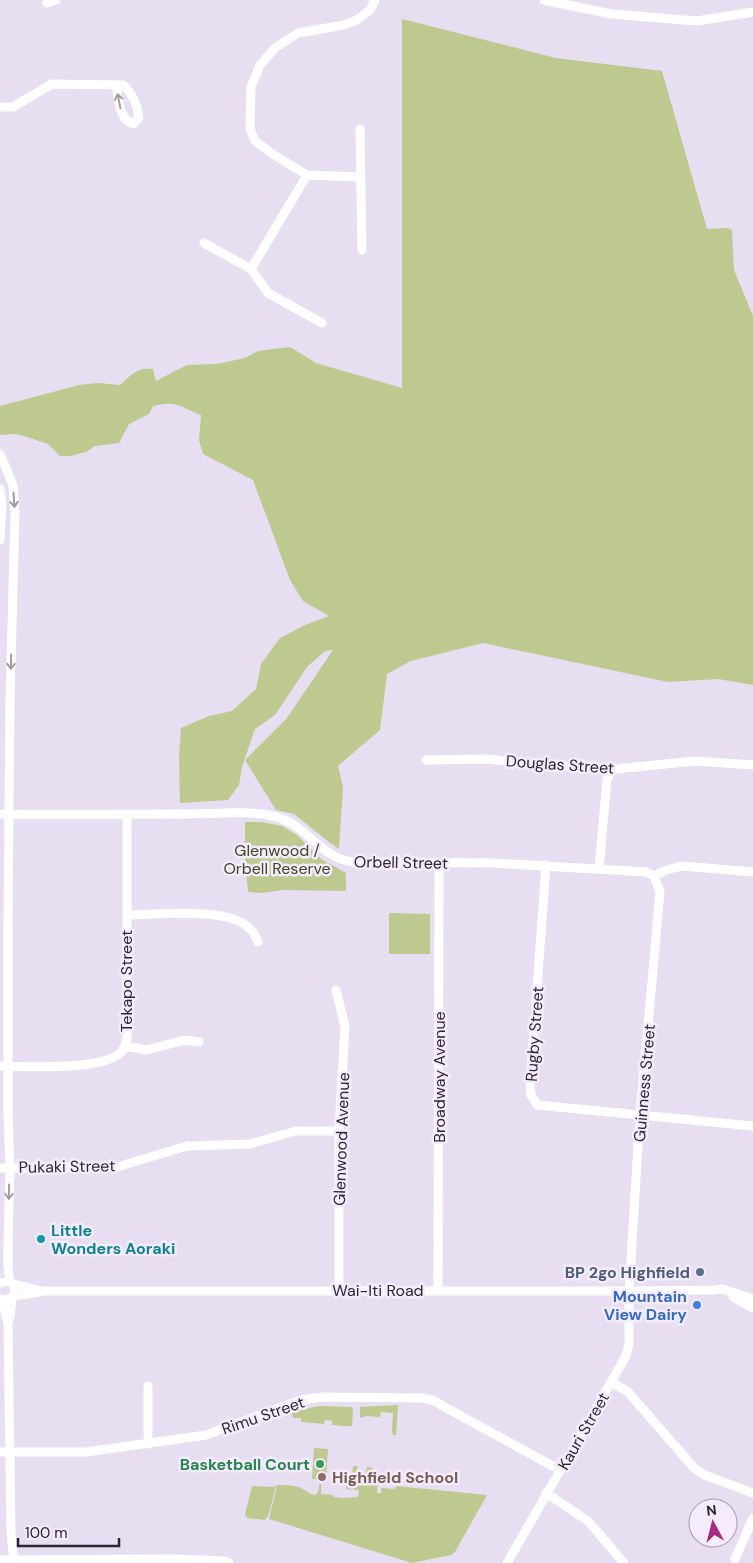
<svg xmlns="http://www.w3.org/2000/svg" width="753" height="1563" font-family="'DM Sans',sans-serif">
	<style>
		.green { fill: #bdc98f }
		.lines { fill: none; stroke-linecap: round; stroke-linejoin: round }
		.minor { stroke: #fff; stroke-width: 9 }
		.oneway { stroke: #a09ea1 }
		.culture-dot { fill: #0f9aa8; stroke: #f4ebff; stroke-width: 2 }
		.service-dot { fill: #5c6f8a; stroke: #f4ebff; stroke-width: 2 }
		.shop-dot { fill: #3f7fe0; stroke: #f4ebff; stroke-width: 2 }
		.leisure-dot { fill: #2e9e5b; stroke: #f4ebff; stroke-width: 2 }
		.education-dot { fill: #8d6e63; stroke: #f4ebff; stroke-width: 2 }
		.labels { text-anchor: middle; stroke-width: 5; stroke-linejoin: round; paint-order: stroke }
		.street-label { font-size: 16px; fill: #2b272f; stroke: #f4ebff }
		.park-label { font-size: 16px; fill: #40471f; stroke: #f4ebff }
		.culture-label { font-size: 16px; font-weight: bold; fill: #0d838f; stroke: #f4ebff; text-anchor: start }
		.service-label { font-size: 16px; font-weight: bold; fill: #4e5e75; stroke: #f4ebff; text-anchor: end }
		.shop-label { font-size: 16px; font-weight: bold; fill: #366cbe; stroke: #f4ebff; text-anchor: end }
		.leisure-label { font-size: 16px; font-weight: bold; fill: #27864d; stroke: #f4ebff; text-anchor: end }
		.education-label { font-size: 16px; font-weight: bold; fill: #785e54; stroke: #f4ebff; text-anchor: start }
	</style>
	<rect width="100%" height="100%" fill="#e7def1"/>
	<!-- green -->
	<path class="green" d="M402 19 556 58 662 71 707 229 728 228 732 230 734 270 753 316V685L718 679 668 682 483 643 411 661 387 674 380 730 338 766 343 787 339 849 329 842 294 814 276 810 245 760 287 718 333 650 325 651 307 667 275 715 255 729 242 767 239 785 228 800 180 803 179 757 181 728 209 716 232 711 256 689 261 664 280 638 305 625 329 616 303 601 290 580 253 480 203 454 199 440 201 415C179 407 178 400 153 406L149 414 129 424 119 443 95 446 86 452 70 456H60L48 444 24 436 15 434 0 435V406L79 385 98 383 120 385C131 375 137 367 153 369L156 381 187 365 217 364 245 358 258 351 290 347 316 363 402 388Z
		M245 822H262L282 826 297 835 321 859 346 873V891L283 890 263 893 248 892 245 859Z
		M389 913 430 914V954H389Z
		M398 1405 396 1435H393L392 1432 393 1413 381 1412 380 1417 366 1416 360 1418V1407Z
		M319 1406 352 1407 353 1411 352 1426C343 1427 341 1425 332 1425V1421L325 1420 324 1424 301 1422V1418H293L292 1413 304 1409Z
		M314 1448 328 1449 326 1480 312 1479Z
		M353 1466H358L357 1472 365 1473V1476L366 1475 367 1467 373 1468V1473L380 1474V1477H378L377 1493H381V1488L395 1489 396 1486 487 1495 455 1552 451 1555 412 1563 269 1519 277 1485C284 1485 291 1485 298 1487 305 1488 319 1505 319 1485L321 1484V1494L333 1495 334 1497 342 1498 358 1497 359 1490 346 1489 347 1474 352 1475Z
		M276 1485 269 1514 265 1520 247 1518 245 1514 252 1486 273 1487Z"/>
	<g class="lines">
		<!-- minor -->
		<path class="minor" d="M544 0 611 14 697 21 753 12
			M47 3 56 0
			M0 107H13L52 84 124 85C133 95 138 105 139 118L133 124C118 119 119 98 116 85
			M360 129 362 250
			M360 177 307 175 274 155 255 141 250 129 251 87 260 65 275 48 298 33 344 25 357 20 370 10 375 0
			M204 243 251 269 307 175
			M251 269 268 293 322 323
			M0 454 13 485 15 512 10 700 8 919V1114L10 1168 8 1244V1267L10 1282
			M0 489 2 504 0 540
			M426 760 486 759 594 769H615L695 761 753 765
			M0 814C62 815 124 814 186 814 213 814 247 810 273 816 307 823 319 858 353 862L493 863 646 872 654 876 666 870 682 866 753 872
			M546 865 530 1084 531 1095 537 1105 753 1126
			M599 869 607 779 610 774 615 769
			M127 915C157 915 229 906 250 929 254 932 256 937 258 942
			M336 990 345 1026 339 1131V1290
			M125 1046 146 1050 185 1040 199 1042
			M0 1066C26 1067 99 1070 119 1054 124 1050 126 1044 127 1037V814
			M0 1168 117 1167 187 1146 249 1144 296 1131H339
			M0 1283 7 1281 12 1283 15 1287 14 1296 7 1300
			M13 1284 42 1291H629L714 1290 722 1289 753 1299
			M438 1291 439 863
			M14 1296 40 1292
			M733 1297 753 1308
			M2 1299 8 1324 10 1317 12 1298
			M8 1324 11 1532 13 1553 16 1563
			M611 1382 628 1392 695 1469 707 1476 753 1493
			M148 1386V1444
			M0 1452H86L206 1435 301 1400 322 1397 422 1398 432 1400 560 1470
			M546 1493 588 1521 624 1563
			M735 1559 753 1518
			M0 1560 173 1559 224 1561 229 1563
			M507 1563 626 1356 629 1343V1291L640 1114 660 892 654 876"/>
	</g>
	<!-- one-way arrows -->
	<defs><path id="oneway-shaft" d="M-6 0H5M1.5-3L5.5 0L1.5 3" fill="none" stroke-width="1.6" stroke-linecap="round" stroke-linejoin="round" transform="scale(1.25)"/></defs>
	<g class="oneway">
		<use href="#oneway-shaft" transform="translate(119 101) rotate(-101)"/>
		<use href="#oneway-shaft" transform="translate(14 500) rotate(86)"/>
		<use href="#oneway-shaft" transform="translate(11 662) rotate(91)"/>
		<use href="#oneway-shaft" transform="translate(9 1192) rotate(91)"/>
	</g>
	<!-- markers -->
	<circle class="culture-dot" cx="41" cy="1239" r="5"/>
	<circle class="service-dot" cx="700" cy="1272" r="5"/>
	<circle class="shop-dot" cx="697" cy="1305" r="5"/>
	<circle class="leisure-dot" cx="320" cy="1464" r="5"/>
	<circle class="education-dot" cx="322" cy="1477" r="5"/>
	<g class="labels">
		<!-- street labels -->
		<g class="street-label">
			<text transform="translate(560 764) rotate(4)" y="6">Douglas Street</text>
			<text transform="translate(401 862) rotate(1)" y="6">Orbell Street</text>
			<text transform="translate(126 981) rotate(-90)" y="6">Tekapo Street</text>
			<text transform="translate(534 1034) rotate(-86)" y="6">Rugby Street</text>
			<text transform="translate(439 1077) rotate(-90)" y="6">Broadway Avenue</text>
			<text transform="translate(644 1083) rotate(-85)" y="6">Guinness Street</text>
			<text transform="translate(341 1139) rotate(-88)" y="6">Glenwood Avenue</text>
			<text transform="translate(67 1166) rotate(-1)" y="6">Pukaki Street</text>
			<text x="378" y="1296">Wai-Iti Road</text>
			<text transform="translate(263 1415) rotate(-19)" y="6">Rimu Street</text>
			<text transform="translate(583 1431) rotate(-60)" y="6">Kauri Street</text>
		</g>
		<!-- park labels -->
		<g class="park-label">
			<text x="277" y="856">Glenwood /<tspan x="277" dy="18">Orbell Reserve</tspan></text>
		</g>
		<!-- culture labels -->
		<g class="culture-label">
			<text x="51" y="1236">Little<tspan x="51" dy="18">Wonders Aoraki</tspan></text>
		</g>
		<!-- service labels -->
		<g class="service-label">
			<text x="690" y="1278">BP 2go Highfield</text>
		</g>
		<!-- shop labels -->
		<g class="shop-label">
			<text x="687" y="1302">Mountain<tspan x="687" dy="18">View Dairy</tspan></text>
		</g>
		<!-- leisure labels -->
		<g class="leisure-label">
			<text x="310" y="1470">Basketball Court</text>
		</g>
		<!-- education labels -->
		<g class="education-label">
			<text x="332" y="1483">Highfield School</text>
		</g>
	</g>
	<!-- north arrow -->
	<g transform="translate(713 1523) rotate(353)"><circle r="24" fill="#f4ebff" stroke="#a49dac"/>
	<path d="M0-4L9 19L0 12L-9 19Z" fill="#a52b7f"/>
	<text y="-8" font-size="14" font-weight="bold" text-anchor="middle" fill="#2b272f">N</text>
	</g>
	<!-- scale -->
	<path d="M18 1538v8h101v-8" fill="none" stroke="#2b272f" stroke-width="2.5"/>
	<text x="25" y="1538" font-size="15" fill="#2b272f" stroke="#f4ebff" stroke-width="4" paint-order="stroke">100 m</text>
</svg>
